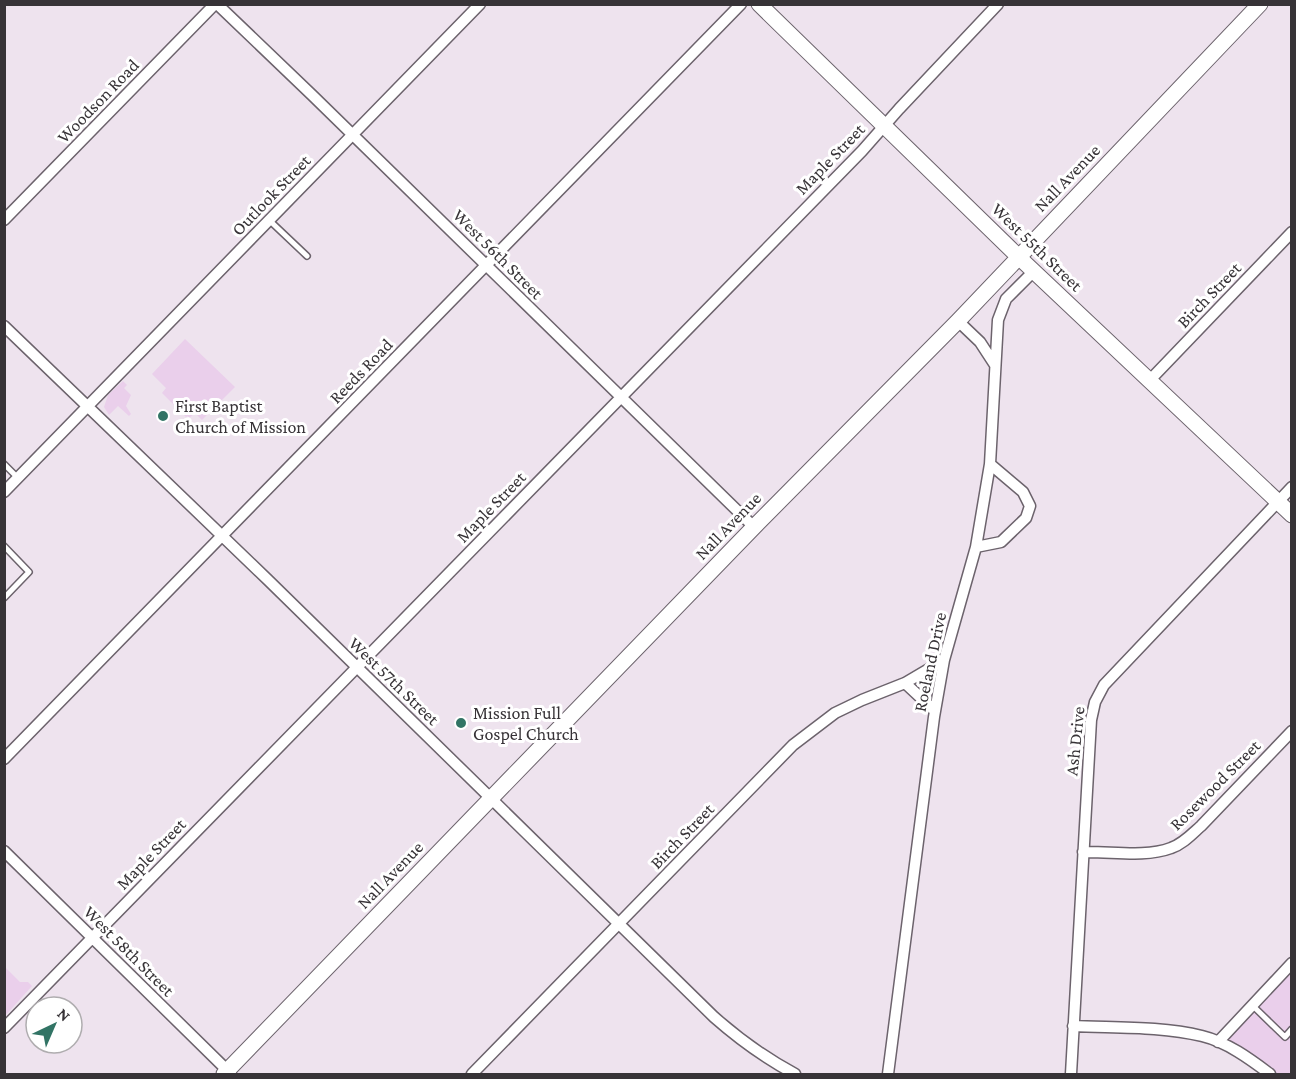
<svg xmlns="http://www.w3.org/2000/svg" width="1296" height="1079" font-family="'Crimson Pro',serif">
	<style>
		.green { fill: #eacfeb }
		.lines { fill: none; stroke-linecap: round; stroke-linejoin: round }
		.lane-casing { stroke: #6c636c; stroke-width: 8 }
		.street-casing { stroke: #6c636c; stroke-width: 13 }
		.secondary-casing { stroke: #6c636c; stroke-width: 17 }
		.lane { stroke: #fff; stroke-width: 5 }
		.street { stroke: #fff; stroke-width: 10 }
		.secondary { stroke: #fff; stroke-width: 15 }
		.poi-dot { fill: #327465; stroke: #fff; stroke-width: 2 }
		.labels { text-anchor: middle; stroke-width: 6; stroke-linejoin: round; paint-order: stroke }
		.street-label { font-size: 18px; fill: #373337; stroke: #fff }
		.poi-label { font-size: 18px; fill: #373337; stroke: #fff; text-anchor: start }
	</style>
	<rect width="100%" height="100%" fill="#eee3ee"/>
	<!-- green -->
	<path class="green" d="M185 339 235 387 202 420 195 413 189 418 188 416 186 417 162 393 166 388 152 374Z
		M123 381 127 385 124 388 131 395 126 406 131 414 129 416 118 406 109 415 104 407 108 395Z
		M1291 963V1074H1271L1218 1042Z
		M5 967 20 982H28L32 986 5 1016Z"/>
	<g class="lines">
		<!-- lane casing -->
		<g class="lane-casing">
			<path id="lane" d="M269 220 307 256
				M4 464 18 478
				M4 546 29 572 4 598
				M1252 1005 1285 1037 1292 1029"/>
		</g>
		<!-- street casing -->
		<g class="street-casing">
			<path id="street" d="M217 4 312 95 754 527
				M4 220 215 4
				M958 321 980 342 995 365
				M4 326 268 580 714 1017C739 1039 765 1058 795 1074
				M1150 380 1292 232
				M4 492 480 4
				M976 547 1001 542 1026 518 1030 506 1023 492 990 464
				M905 683 935 711
				M4 759 741 4
				M4 851 231 1074
				M1083 852C1111 851 1144 858 1171 848 1183 844 1192 834 1201 826L1292 731
				M1073 1026C1115 1028 1161 1026 1202 1036 1227 1042 1250 1059 1270 1074
				M4 1028 862 151 899 109 998 4
				M1218 1042 1292 963
				M472 1074 793 745 835 713 862 700 905 683 944 660
				M888 1074 934 717 944 660 976 547 990 464 998 320 1006 299 1034 271
				M1071 1074 1091 720 1095 702 1104 685 1292 487"/>
		</g>
		<!-- secondary casing -->
		<g class="secondary-casing">
			<path id="secondary" d="M759 4 1026 264 1292 515
				M224 1074 754 527 958 321 1260 4"/>
		</g>
		<!-- lane -->
		<use href="#lane" class="lane"/>
		<!-- street -->
		<use href="#street" class="street"/>
		<!-- secondary -->
		<use href="#secondary" class="secondary"/>
	</g>
	<!-- markers -->
	<g class="poi-dot">
		<circle cx="163" cy="416" r="6"/>
		<circle cx="461" cy="723" r="6"/>
	</g>
	<g class="labels">
		<!-- street labels -->
		<g class="street-label">
			<text transform="translate(98 101) rotate(-46)" y="6">Woodson Road</text>
			<text transform="translate(830 159) rotate(-46)" y="6">Maple Street</text>
			<text transform="translate(1067 178) rotate(-46)" y="6">Nall Avenue</text>
			<text transform="translate(271 195) rotate(-46)" y="6">Outlook Street</text>
			<text transform="translate(1037 247) rotate(44)" y="6">West 55th Street</text>
			<text transform="translate(498 254) rotate(45)" y="6">West 56th Street</text>
			<text transform="translate(1209 295) rotate(-46)" y="6">Birch Street</text>
			<text transform="translate(361 371) rotate(-46)" y="6">Reeds Road</text>
			<text transform="translate(491 507) rotate(-46)" y="6">Maple Street</text>
			<text transform="translate(728 526) rotate(-46)" y="6">Nall Avenue</text>
			<text transform="translate(930 662) rotate(-78)" y="6">Roeland Drive</text>
			<text transform="translate(394 681) rotate(44)" y="6">West 57th Street</text>
			<text transform="translate(1075 741) rotate(-84)" y="6">Ash Drive</text>
			<text transform="translate(1215 785) rotate(-45)" y="6">Rosewood Street</text>
			<text transform="translate(682 836) rotate(-46)" y="6">Birch Street</text>
			<text transform="translate(151 854) rotate(-46)" y="6">Maple Street</text>
			<text transform="translate(390 875) rotate(-46)" y="6">Nall Avenue</text>
			<text transform="translate(129 951) rotate(45)" y="6">West 58th Street</text>
		</g>
		<!-- poi labels -->
		<g class="poi-label">
			<text x="175" y="412">First Baptist<tspan x="175" dy="21">Church of Mission</tspan></text>
			<text x="473" y="719">Mission Full<tspan x="473" dy="21">Gospel Church</tspan></text>
		</g>
	</g>
	<!-- border -->
	<rect width="1296" height="1079" fill="none" stroke="#373337" stroke-width="12"/>
	<!-- north arrow -->
	<g transform="translate(54 1025) rotate(44)"><circle r="28" fill="#ffffff" stroke="#afadaf" stroke-width="1.5"/>
	<path d="M0-4.5L10 22L0 15L-10 22Z" fill="#327465"/>
	<text y="-9" font-size="16" font-weight="bold" text-anchor="middle" fill="#373337">N</text>
	</g>
</svg>
